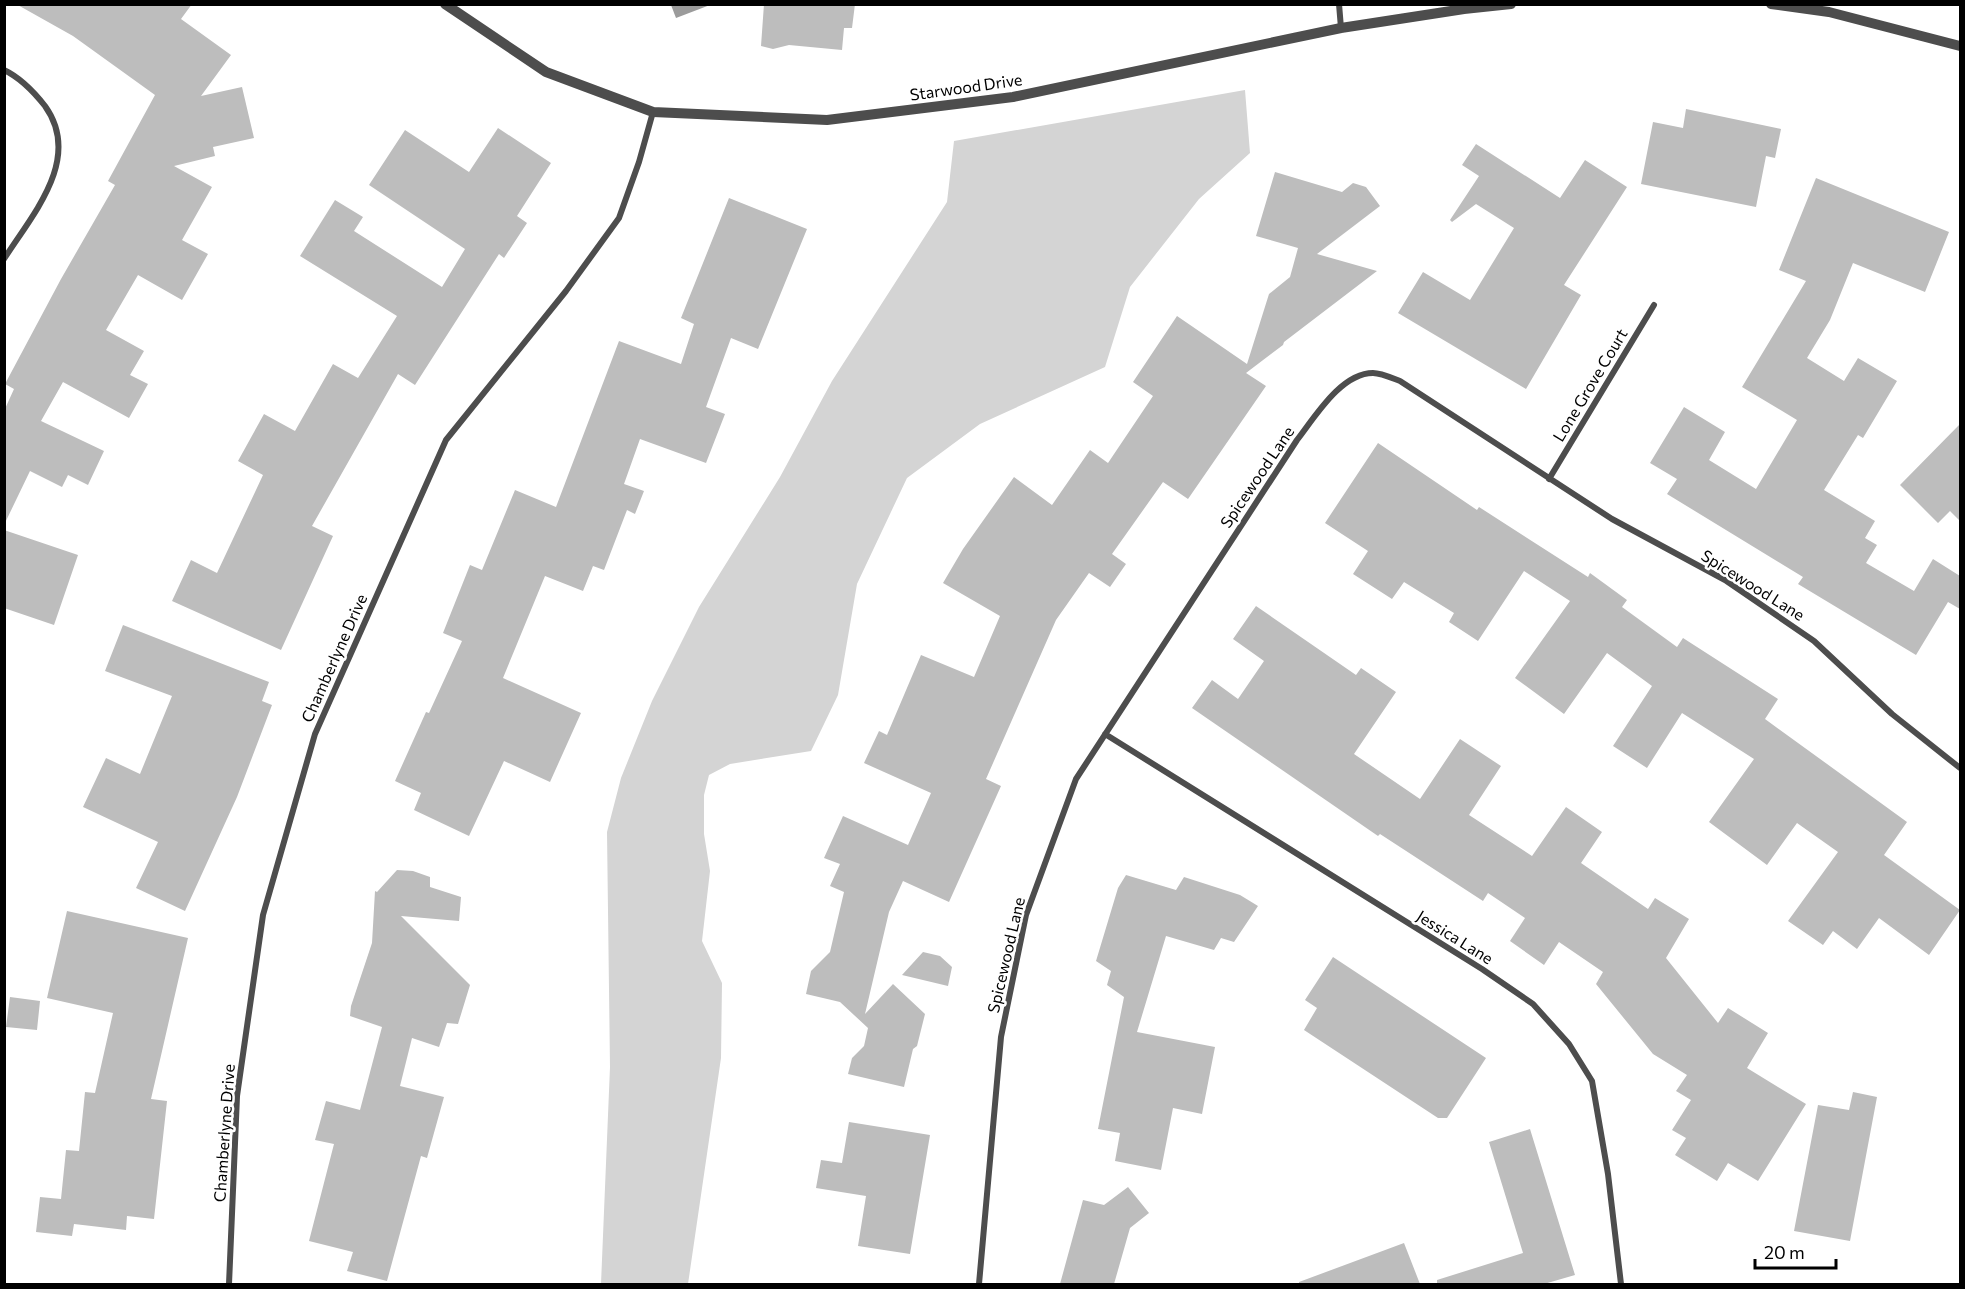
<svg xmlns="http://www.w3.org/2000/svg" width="1965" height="1289" font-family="Commissioner,sans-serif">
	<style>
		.green { fill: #d4d4d4 }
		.water { fill: #9b9b9b }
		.building { fill: #bdbdbd }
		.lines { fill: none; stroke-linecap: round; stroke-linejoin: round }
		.minor { stroke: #4d4d4d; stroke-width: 6 }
		.tertiary { stroke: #4d4d4d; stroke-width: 10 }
		.labels { text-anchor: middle; stroke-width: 5; stroke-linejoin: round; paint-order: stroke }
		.street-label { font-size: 16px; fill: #000; stroke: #fff }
	</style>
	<rect width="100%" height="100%" fill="#fff"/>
	<!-- green -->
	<path class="green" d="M1245 90 1250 153 1199 199 1130 287 1105 367 980 424 907 478 857 584 838 695 811 751 730 764 709 775 704 795V834L710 871 702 941 722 983 721 1058 688 1284H601L610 1067 607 832 621 778 652 701 699 607 780 477 832 381 947 202 954 141Z"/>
	<!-- water -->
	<path class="water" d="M671 5H710L676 18Z"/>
	<!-- building -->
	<path class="building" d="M16 4H192L181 19 231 55 201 96 242 87 254 138 213 147 215 156 174 166 212 187 182 240 208 254 182 300 138 275 106 330 144 351 130 375 148 384 129 418 63 382 41 421 104 451 88 485 68 475 62 487 30 471 4 525V411L14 389 5 384 61 279 115 185 108 181 155 95 73 36Z
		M764 4H855L852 28H844L842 50 789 45 773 49 761 46Z
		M1686 109 1781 129 1775 158 1766 156 1756 207 1641 184 1653 122 1683 128Z
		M498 128 551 163 517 216 527 223 504 258 499 254 415 385 398 374 312 526 333 536 281 650 172 601 191 560 217 573 263 475 238 461 264 414 295 431 333 364 358 378 397 316 300 256 335 200 363 217 354 231 442 287 465 249 369 185 405 130 469 172Z
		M1476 144 1560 198 1585 160 1627 187 1564 285 1581 295 1526 389 1398 313 1423 272 1470 300 1514 228 1476 204 1452 222 1450 220 1479 176 1462 165Z
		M1275 172 1342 192 1353 183 1366 187 1380 206 1317 254 1377 271 1284 342 1283 345 1246 373 1266 386 1188 499 1163 482 1112 554 1126 564 1110 587 1089 573 1056 620 986 779 1001 786 949 902 903 881 889 912 865 1014 893 984 925 1014 917 1046 913 1049 904 1087 848 1074 852 1058 864 1046 868 1028 840 1002 806 994 811 971 830 952 844 892 830 886 840 864 824 858 843 816 908 845 931 793 864 763 879 731 887 735 921 655 974 677 1000 616 943 583 963 549 1014 477 1052 505 1090 450 1108 463 1153 396 1133 382 1177 316 1247 364 1269 294 1290 277 1298 248 1256 236Z
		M1816 178 1949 232 1925 292 1853 263 1830 320 1807 358 1844 381 1858 358 1897 381 1863 438 1858 435 1824 490 1875 521 1865 538 1877 545 1866 563 1914 591 1933 559 1960 576V609L1948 602 1916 655 1798 584 1803 577 1667 494 1677 479 1650 463 1684 407 1725 432 1709 460 1756 489 1797 420 1742 387 1806 281 1779 270Z
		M729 198 807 229 758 349 731 338 706 407 725 414 706 463 640 439 624 484 644 491 635 514 627 510 604 570 593 566 583 591 545 576 503 678 581 713 550 782 504 761 469 836 414 810 421 793 395 781 426 712 429 713 462 641 443 633 470 565 482 570 515 490 556 507 619 341 681 364 694 324 681 318Z
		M1960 424V521L1950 511 1938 523 1900 485Z
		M1378 443 1477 510 1479 507 1588 577 1590 573 1627 600 1622 607 1677 647 1683 638 1778 699 1765 719 1907 822 1884 855 1960 910 1929 955 1879 918 1857 949 1833 931 1823 945 1788 921 1838 852 1797 823 1767 865 1709 822 1754 759 1682 713 1647 768 1613 746 1652 686 1607 653 1564 714 1515 678 1570 601 1524 571 1478 641 1449 622 1454 613 1404 582 1392 599 1353 574 1368 551 1325 523Z
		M4 530 78 555 54 625 4 608Z
		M1256 606 1356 675 1361 668 1396 692 1354 754 1420 799 1460 739 1501 766 1469 815 1532 856 1566 807 1602 832 1581 863 1648 909 1655 898 1689 919 1666 958 1718 1023 1728 1008 1768 1033 1747 1068 1806 1104 1758 1181 1728 1163 1717 1181 1675 1155 1686 1138 1672 1130 1691 1100 1676 1091 1687 1075 1653 1054 1596 984 1603 972 1559 942 1544 965 1510 941 1525 918 1488 893 1483 901 1380 834 1378 836 1192 708 1212 680 1238 699 1264 661 1233 639Z
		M123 625 269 682 262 701 272 705 237 797 185 911 136 888 158 842 83 807 106 758 140 774 172 696 105 671Z
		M397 870 413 871 430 877V887L461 897 459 921 401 916 470 985 458 1024 447 1023 439 1047 412 1038 400 1086 444 1097 427 1158 421 1156 387 1281 347 1271 353 1252 309 1241 334 1144 315 1140 326 1101 360 1110 382 1027 350 1016 351 1006 372 943 375 891 377 892Z
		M1126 875 1176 890 1184 877 1240 895 1258 906 1234 942 1221 938 1214 950 1166 936 1137 1032 1215 1047 1202 1114 1173 1108 1161 1170 1115 1161 1120 1133 1098 1129 1124 997 1107 985 1111 971 1096 961 1118 888Z
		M67 911 188 938 151 1099 167 1101 154 1219 127 1216 126 1230 74 1224 72 1236 36 1232 40 1197 61 1199 66 1150 79 1151 85 1092 95 1093 113 1013 47 998Z
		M923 952 940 956 952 967 948 986 902 975Z
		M1333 957 1486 1058 1447 1118H1438L1304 1030 1317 1008 1305 1000Z
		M10 997 40 1001 37 1030 6 1027Z
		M1853 1092 1877 1097 1850 1241 1794 1231 1818 1105 1849 1110Z
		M849 1122 930 1135 910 1254 858 1246 866 1196 816 1188 821 1160 842 1163Z
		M1530 1129 1575 1275 1544 1284H1437V1280L1523 1253 1489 1142Z
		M1128 1187 1149 1213 1130 1228 1114 1284H1060L1083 1200 1104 1205Z
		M1404 1243 1420 1284H1299V1282Z"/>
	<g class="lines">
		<!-- minor -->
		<path class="minor" d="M1339 4 1341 28
			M4 70C21 78 34 92 45 106 83 159 32 215 4 259
			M1549 479 1654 305
			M1105 734 1482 969 1533 1004 1569 1044 1592 1081 1608 1174 1621 1284
			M229 1284 237 1096 263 915 315 734 446 440 566 291 619 218 639 162 653 112
			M979 1284 1001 1037 1026 915 1076 779 1297 440C1315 417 1341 373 1373 373 1381 373 1392 378 1400 381L1612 519 1725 580 1814 641 1892 714 1960 768"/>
		<!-- tertiary -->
		<path class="tertiary" d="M445 4 546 72 653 112 827 120 1013 97 1341 28 1464 9 1511 4
			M1771 4 1829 12 1960 46"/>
	</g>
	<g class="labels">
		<!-- street labels -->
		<g class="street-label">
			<text transform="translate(966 87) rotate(-8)" y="6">Starwood Drive</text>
			<text transform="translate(1590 385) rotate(-59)" y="6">Lone Grove Court</text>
			<text transform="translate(1257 477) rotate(-56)" y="6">Spicewood Lane</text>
			<text transform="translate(1753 585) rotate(32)" y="6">Spicewood Lane</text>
			<text transform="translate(334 658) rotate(-66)" y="6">Chamberlyne Drive</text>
			<text transform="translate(1455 937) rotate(32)" y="6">Jessica Lane</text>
			<text transform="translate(1006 955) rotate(-77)" y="6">Spicewood Lane</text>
			<text transform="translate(224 1133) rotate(-86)" y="6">Chamberlyne Drive</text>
		</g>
	</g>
	<!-- border -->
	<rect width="1965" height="1289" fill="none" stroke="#000000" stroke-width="12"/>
	<!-- scale -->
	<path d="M1755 1259v9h81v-9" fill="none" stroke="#000000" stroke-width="3"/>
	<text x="1764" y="1259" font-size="18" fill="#000000" stroke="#ffffff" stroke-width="4.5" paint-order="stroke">20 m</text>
</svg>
